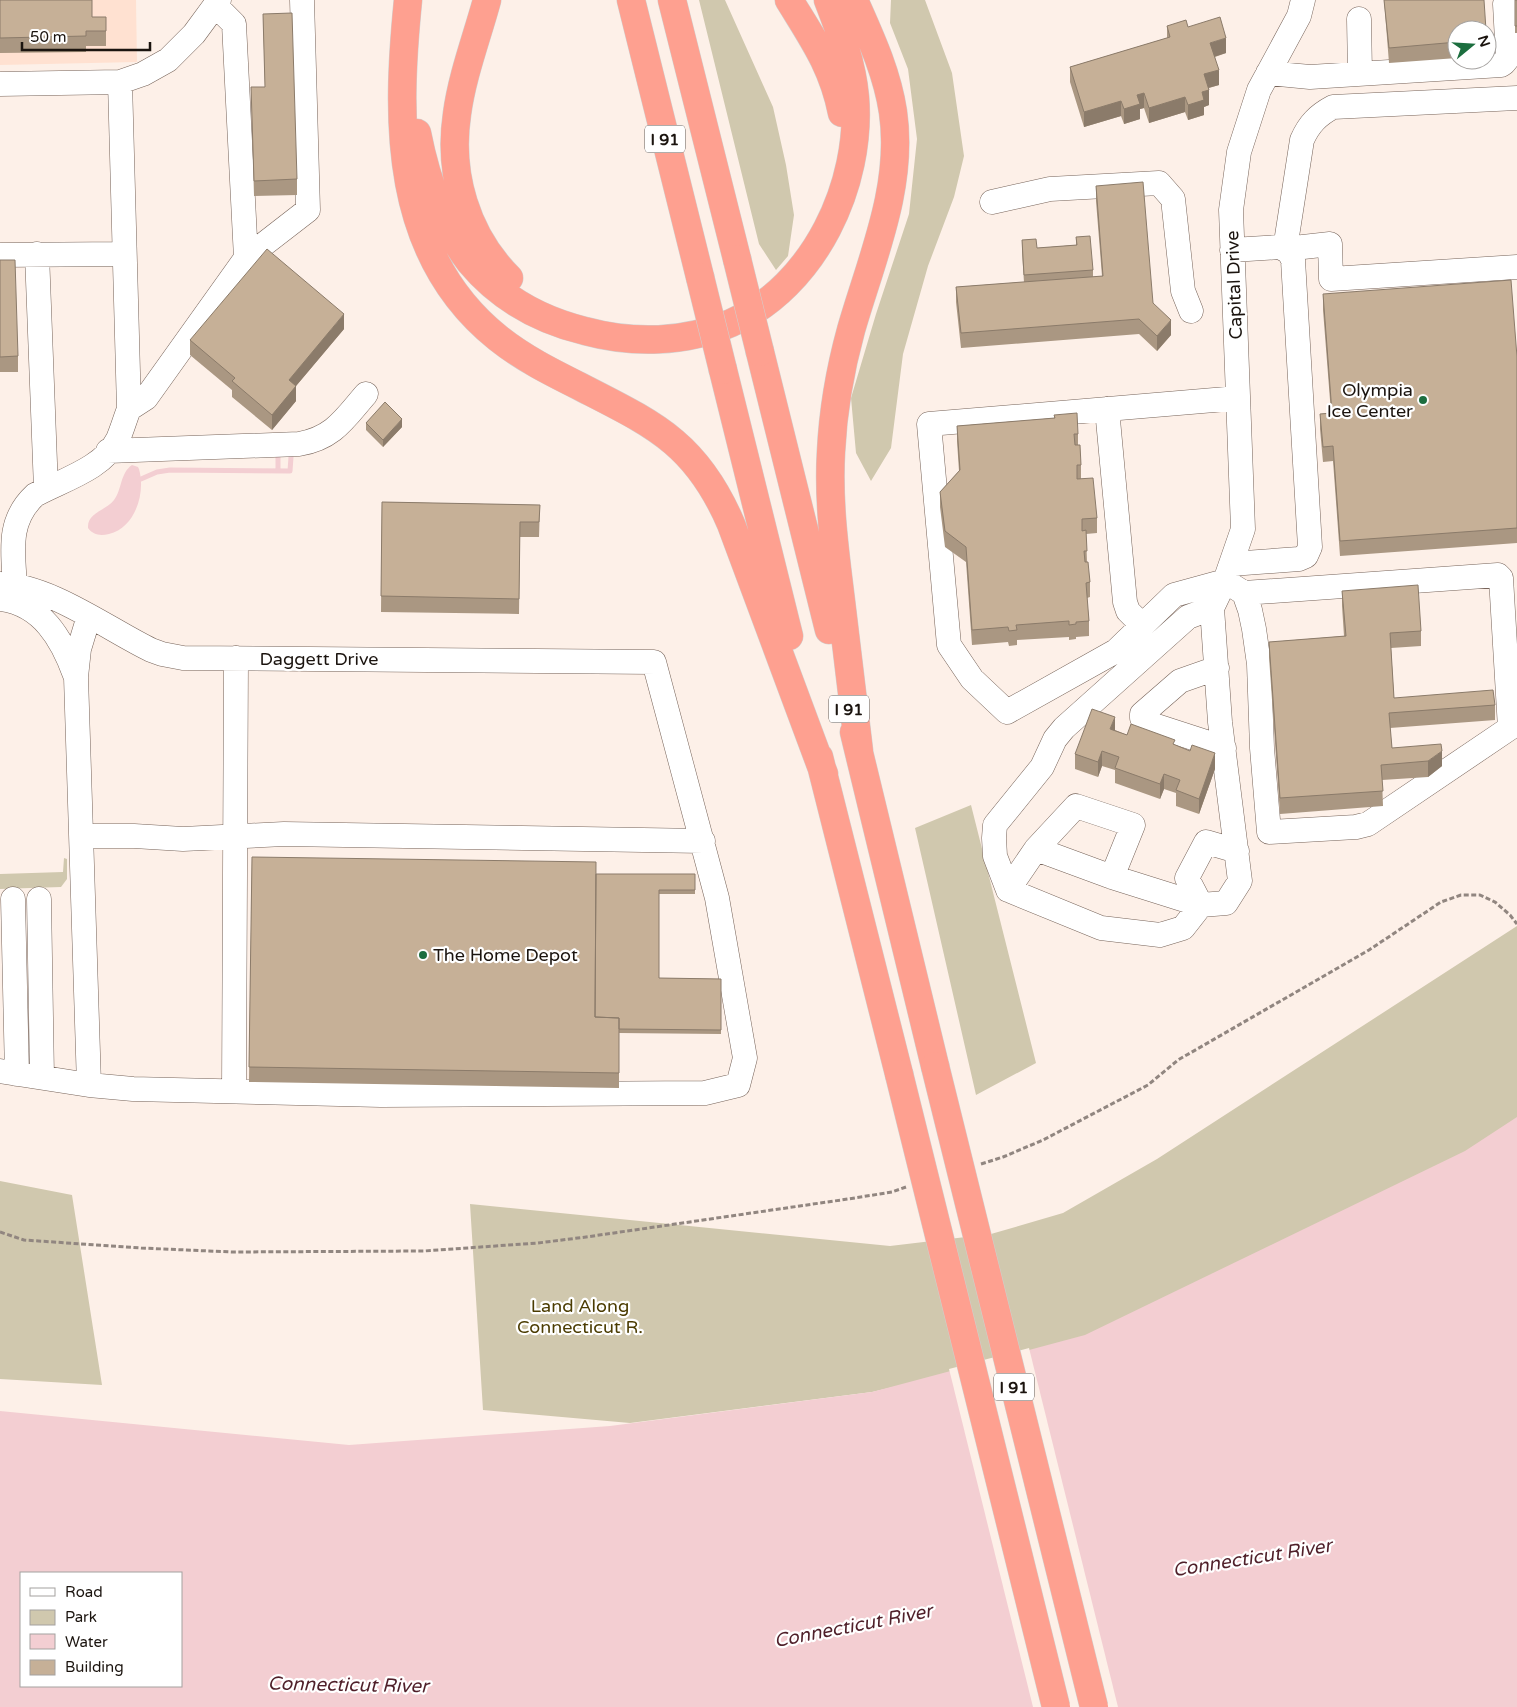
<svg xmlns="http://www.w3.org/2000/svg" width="1517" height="1707" font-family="'Varela Round',sans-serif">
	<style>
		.built { fill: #ffe1d1 }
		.green { fill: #d0c8ae }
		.water { fill: #f3ced2; fill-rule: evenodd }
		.pier { fill: #fdf0e8 }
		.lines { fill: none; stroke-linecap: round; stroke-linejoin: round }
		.stream { stroke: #f3ced2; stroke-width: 5 }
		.minor-casing { stroke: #77645a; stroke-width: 25 }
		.highway-casing { stroke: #d1d0cf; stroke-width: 29 }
		.path { stroke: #918680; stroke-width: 3; stroke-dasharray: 5 2.5; stroke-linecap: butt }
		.minor { stroke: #fff; stroke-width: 24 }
		.highway { stroke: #fea090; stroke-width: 28 }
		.highway-bridge-casing { stroke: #d1d0cf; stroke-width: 29; stroke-linecap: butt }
		.highway-bridge { stroke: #fea090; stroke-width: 28 }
		.wall { fill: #aa9782 }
		.shaded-wall { fill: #8b7b6a }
		.building { fill: #c6b097; stroke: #8b7b6a }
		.poi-dot { fill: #1c6e3f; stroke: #fff; stroke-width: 2 }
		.labels { text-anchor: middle; stroke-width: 4.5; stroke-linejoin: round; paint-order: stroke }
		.shield { fill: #fff; stroke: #5f5a57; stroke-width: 1 }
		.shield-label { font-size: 16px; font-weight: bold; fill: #1b140f }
		.street-label { font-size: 18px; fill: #1b140f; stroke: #fff }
		.poi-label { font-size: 18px; fill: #1b140f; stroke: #fff; text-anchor: end }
		.park-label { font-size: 18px; fill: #4b3c02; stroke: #fff }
		.water-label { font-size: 19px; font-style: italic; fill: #4f1f29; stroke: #fff }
	</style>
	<rect width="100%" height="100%" fill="#fdf0e8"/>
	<!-- built -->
	<path class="built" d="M0 0H136L137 62 0 65Z"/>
	<!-- green -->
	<path class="green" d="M699 0H725L773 107 786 165 794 215 788 256 776 270 759 244Z
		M891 0H925L952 73 964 156 954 197 928 266 903 354 891 448 871 481 856 453 851 398 876 314 909 214 917 139 908 69 890 23Z
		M971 805 1036 1063 976 1095 915 828Z
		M64 858 67 859V879L61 887 0 889V874L63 872Z
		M1517 926V1146L1271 1298 872 1392 630 1423 483 1410 470 1204 890 1246 991 1234 1063 1213 1157 1159Z
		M0 1181 72 1195 102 1385 0 1379Z"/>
	<!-- water -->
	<path class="water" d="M132 465 138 467 139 469C146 493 135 528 109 534 100 536 93 535 88 528 87 512 106 511 114 500 122 490 120 473 132 465Z
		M1517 1117V1707H0V1411L349 1445 610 1426 872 1392 1085 1335 1465 1151ZM21 1573H181V1686H21Z"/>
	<!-- pier -->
	<path class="pier" d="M1029 1348 1118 1707H1033L949 1369Z"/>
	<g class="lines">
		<!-- stream -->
		<path class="stream" d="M278 471V457
			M141 479 157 472 170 470 290 471 291 457"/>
		<!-- minor casing -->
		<g class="minor-casing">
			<path id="minor" d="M1359 19 1360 73
				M1268 73 1310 77 1501 65 1504 63 1508 58 1505 4
				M0 84 120 82 143 74 168 60 194 34 219 0
				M1517 98 1333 107C1318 115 1309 124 1302 140L1285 249 1330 244 1331 279 1517 267
				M992 202 1050 189 1159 183 1173 199 1183 291 1191 311
				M37 254 46 489
				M0 255 124 254
				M246 258 308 210 302 0
				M1238 398 929 424 949 645 972 679 1007 712 1116 651 1174 595 1225 581 1244 593 1250 610 1254 629 1259 664 1262 748 1269 832 1356 827 1368 824 1510 728 1501 578 1498 575 1244 593
				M129 409 146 398 246 258 234 24 215 5
				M1107 409 1125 602 1128 611 1142 625
				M108 451 299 444C334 438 345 418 366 394
				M1231 564 1299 559 1306 556 1310 547 1293 260 1289 252 1280 247 1232 250
				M0 584C51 586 106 628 151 650L162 654 183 658 654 662 717 898 745 1058 738 1085 705 1093 381 1095 133 1089 89 1085 0 1071
				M15 586C13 551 7 521 35 495 62 480 103 469 118 439 122 430 125 419 129 409L120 82
				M0 599C42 604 62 639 75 675
				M1212 608 1188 617 1064 728 1055 739 1042 767 995 825 994 838 995 856 1008 890 1101 928 1160 935 1183 928 1201 905 1226 903 1240 881 1220 722 1212 608 1225 581 1243 529 1231 210 1239 152 1259 90 1299 16 1303 0
				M89 616 79 649 76 677 89 1085
				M1217 668 1180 681 1142 714V718L1147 723 1224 748
				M82 836H134L183 839 284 834 703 841
				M1036 849 1112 877
				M1008 890 1036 849 1076 806 1133 825 1112 877 1201 905
				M13 899 17 1074
				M39 899 42 1077
				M1201 905 1187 878 1206 842 1237 851
				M234 1091 236 658"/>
		</g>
		<!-- highway casing -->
		<g class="highway-casing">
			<path id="highway" d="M408 0C396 121 393 254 498 338 523 358 551 372 579 386 653 424 696 442 731 524L824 774
				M487 0C477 37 462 76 457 114 448 174 466 235 509 278
				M631 0 700 277
				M672 0 737 259
				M789 0C813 39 833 67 842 113
				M854 0C870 36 887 72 893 112 904 187 871 260 851 330 840 370 833 410 831 452 828 502 835 552 841 601 847 651 853 701 859 751
				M417 133C426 179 441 224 470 262 500 298 540 320 585 331 633 344 685 343 731 323 815 286 862 184 855 97 852 63 840 31 828 0
				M760 352 829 630
				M723 370 789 636
				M854 732 935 1066
				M819 757 899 1074"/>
		</g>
		<!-- path -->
		<path class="path" d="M981 1164 1003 1157 1043 1140 1148 1085 1178 1060 1369 950 1441 902 1461 895H1480L1495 902 1510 915 1517 924
			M0 1232 24 1240 141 1248 232 1252 424 1251 538 1243 586 1237 848 1199 892 1192 906 1187"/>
		<!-- minor -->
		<use href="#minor" class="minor"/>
		<!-- highway -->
		<use href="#highway" class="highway"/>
		<!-- highway-bridge casing -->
		<g class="highway-bridge-casing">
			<path id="highway-bridge" d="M737 259 760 352
				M700 277 723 370
				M935 1066 1094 1707
				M899 1074 1056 1707"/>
		</g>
		<!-- highway-bridge -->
		<use href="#highway-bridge" class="highway-bridge"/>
	</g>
	<!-- wall -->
	<path class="wall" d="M0 0 92 17H106V46H86V52L0 53Z
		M1384 0H1484L1457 30V58L1389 63Z
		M1515 0H1517V33H1515Z
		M263 14 297 179V195L254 196 251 87H265Z
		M1167 26 1188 27 1226 53 1215 57 1219 85 1209 88V105L1204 107V115L1188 120 1185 112 1149 123 1144 108 1140 109V119L1124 124 1121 116 1084 127 1070 82V67L1167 38Z
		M1096 186 1153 303 1171 335 1157 351 1139 334 961 348 956 302V287L1024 282 1022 252V240L1037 248 1076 245V237L1093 270V277L1102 276 1096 201Z
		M0 260 18 356V372H0Z
		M1323 294 1517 357V543L1340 556 1333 461 1323 462 1320 429V414L1331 413 1323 310Z
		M344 329 296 386V401L272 430 232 397V390L190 355V340Z
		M1054 415 1078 434V445L1081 465V479L1097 518V533L1086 534 1087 562 1090 582V597L1087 598 1089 621V636L1076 637V639L1069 640V637L1017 640V645L1009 646 1008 642 972 645 966 562 945 547 940 507V492L959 471 957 441V426L1054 418Z
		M366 423 402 427 383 447 366 430Z
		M382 502 540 505 539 537H520L519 614 381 612Z
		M1342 591 1421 631V646L1391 648 1394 698 1495 705V720L1390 728 1392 748 1442 766 1428 777 1382 780 1383 806 1280 814 1269 657V642L1344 636 1342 606Z
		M1115 730 1127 735 1175 745 1215 769 1199 814 1176 806V793L1164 789 1160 799 1115 783V770L1102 766 1098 777 1075 769V754Z
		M252 857 596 874H695V894H659V978L721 979V1034L619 1033V1088L249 1082Z"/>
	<!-- shaded-wall -->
	<path class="shaded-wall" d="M1226 38V53L1210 58V43Z
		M1219 70V85L1204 89V74Z
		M1209 90V105L1204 107V115L1188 120V105L1202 92Z
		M1144 93V108L1140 109V119L1124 124V109L1137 95Z
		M1185 97V112L1149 123V108Z
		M1121 101V116L1084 127V112Z
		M344 314V329L296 386V401L272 430V415L289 380Z
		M1171 320V335L1157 351V336Z
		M402 419V427L383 447V440Z
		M1115 717V732L1110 729Z
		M1102 751V766L1098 777V762Z
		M1442 751V766L1428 777V761Z
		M1215 753V769L1199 814V799Z
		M1164 774V789L1160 799V784Z"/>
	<!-- building -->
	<path class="building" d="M0 0H92V17H106V31H86V36L0 38Z
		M1384 0H1484L1486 30H1457V42L1389 48Z
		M1515 0H1517V26H1515Z
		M292 13 297 179 254 181 251 87H265L263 14Z
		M1220 17 1226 38 1210 43 1219 70 1204 74 1209 90 1202 92 1204 100 1188 105 1185 97 1149 108 1144 93 1137 95 1140 104 1124 109 1121 101 1084 112 1070 67 1170 37 1167 26 1186 20 1188 27Z
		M1143 182 1153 303 1171 320 1157 336 1139 319 961 333 956 287 1103 276 1096 186Z
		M1090 236 1093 270 1024 275 1022 240 1036 239 1037 248 1077 245 1076 237Z
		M267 249 344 314 289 380 296 386 272 415 232 381 235 378 190 340Z
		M0 260H15L18 356 0 357Z
		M1511 280 1517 357V528L1340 541 1333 446 1323 447 1320 414 1332 413 1323 294Z
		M385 402 402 419 383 440 366 423Z
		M1077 413 1078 434H1074L1075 445H1080L1081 465H1077V479L1093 478 1097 518 1082 519V531L1086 530 1087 551H1084L1085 562H1088L1090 582 1086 583 1089 621 1076 622V624L1069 625V621L1016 625 1017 630 1009 631 1008 627 972 630 966 547 945 531 940 492 960 470 957 426 1055 418 1054 415Z
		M382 502 540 505 539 522H520L519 599 381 596Z
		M1418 585 1421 631 1390 633 1394 698 1493 690 1495 705 1389 713 1392 748 1441 744 1442 751 1428 761 1381 765 1383 791 1280 798 1269 642 1346 636 1342 591Z
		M1092 709 1115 717 1110 729 1127 735 1131 724 1175 740 1173 744 1190 751 1192 745 1215 753 1199 799 1176 790 1180 780 1164 774 1160 784 1115 768 1119 757 1102 751 1098 762 1075 754Z
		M252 857 596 862 595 1017 619 1018V1073L249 1067Z
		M596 874H695V890H659V978L721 979V1030L619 1029V1018L595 1017Z"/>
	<!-- markers -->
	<g class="poi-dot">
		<circle cx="1423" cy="400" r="5"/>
		<circle cx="423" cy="955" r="5"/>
	</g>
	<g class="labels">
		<!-- shield labels -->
		<g class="shield">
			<rect x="645" y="125.5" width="40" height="27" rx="4"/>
			<rect x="829" y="695.5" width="40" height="27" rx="4"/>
			<rect x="994" y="1373.5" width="40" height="27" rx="4"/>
		</g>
		<g class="shield-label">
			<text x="665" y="145">I 91</text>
			<text x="849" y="715">I 91</text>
			<text x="1014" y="1393">I 91</text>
		</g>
		<!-- street labels -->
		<g class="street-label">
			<text transform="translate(1234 285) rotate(-92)" y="6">Capital Drive</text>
			<text x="319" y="665">Daggett Drive</text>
		</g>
		<!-- poi labels -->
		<g class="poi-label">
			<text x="1413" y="396">Olympia<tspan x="1413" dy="21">Ice Center</tspan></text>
			<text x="433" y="961" text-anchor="start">The Home Depot</text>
		</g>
		<!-- park labels -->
		<g class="park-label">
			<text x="580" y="1312">Land Along<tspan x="580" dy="21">Connecticut R.</tspan></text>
		</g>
		<!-- water labels -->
		<g class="water-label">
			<text transform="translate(1252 1557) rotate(-9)" y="7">Connecticut River</text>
			<text transform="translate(853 1625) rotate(-11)" y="7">Connecticut River</text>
			<text transform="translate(348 1684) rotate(1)" y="7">Connecticut River</text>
		</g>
	</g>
	<!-- legend -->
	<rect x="20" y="1572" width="162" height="115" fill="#ffffff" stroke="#a4a19f"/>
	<rect x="30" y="1588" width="25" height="8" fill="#ffffff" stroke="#a4a19f"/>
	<text x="65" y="1597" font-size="15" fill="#1b140f">Road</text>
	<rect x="30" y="1610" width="25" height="15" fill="#d0c8ae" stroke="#a4a19f"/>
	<text x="65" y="1622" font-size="15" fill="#1b140f">Park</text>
	<rect x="30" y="1634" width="25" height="15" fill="#f3ced2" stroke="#a4a19f"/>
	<text x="65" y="1647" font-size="15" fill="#1b140f">Water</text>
	<rect x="30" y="1660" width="25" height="15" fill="#c6b097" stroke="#a4a19f"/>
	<text x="65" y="1672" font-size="15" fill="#1b140f">Building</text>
	<!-- north arrow -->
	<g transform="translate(1472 45) rotate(72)"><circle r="24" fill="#ffffff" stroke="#a4a19f"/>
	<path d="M0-4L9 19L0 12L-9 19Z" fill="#1c6e3f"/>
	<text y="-8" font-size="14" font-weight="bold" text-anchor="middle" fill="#1b140f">N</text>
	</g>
	<!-- scale -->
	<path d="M22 42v8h128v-8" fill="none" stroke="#1b140f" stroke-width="2.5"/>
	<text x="30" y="42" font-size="15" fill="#1b140f" stroke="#ffffff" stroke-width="4" paint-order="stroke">50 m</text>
</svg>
